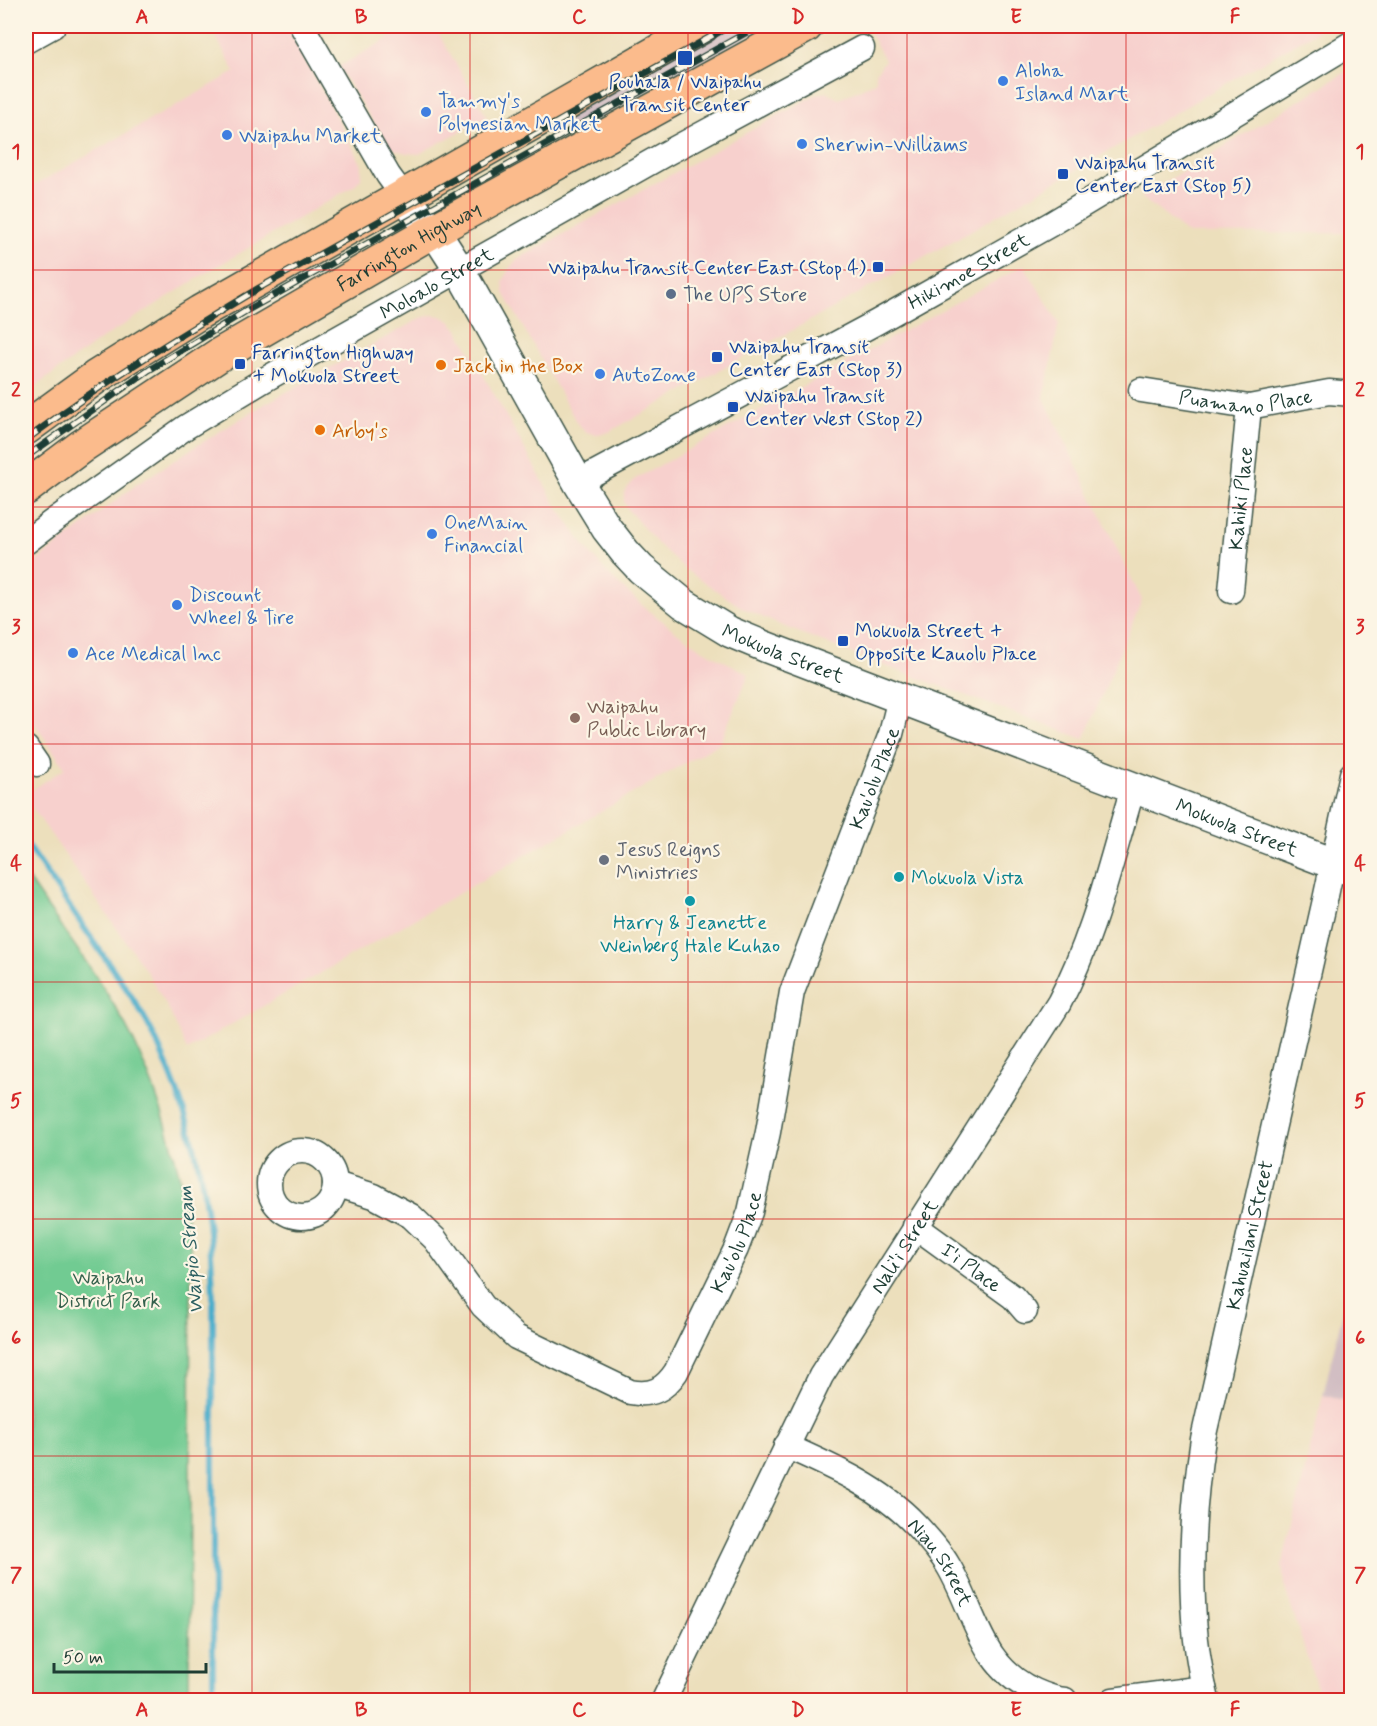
<svg xmlns="http://www.w3.org/2000/svg" width="1377" height="1726" font-family="Mynerve,sans-serif">
	<style>
		.built { fill: #f7d0cd }
		.industrial { fill: #d2bec3 }
		.green { fill: #71cb92; stroke: #488463; stroke-width: 1.5 }
		.lines { fill: none; stroke-linecap: round; stroke-linejoin: round }
		.stream { stroke: #4badcb; stroke-width: 6 }
		.minor-casing { stroke: #3e5548; stroke-width: 27 }
		.tertiary-casing { stroke: #3e5548; stroke-width: 33 }
		.primary-casing { stroke: #3e5548; stroke-width: 36 }
		.minor { stroke: #fff; stroke-width: 24 }
		.tertiary { stroke: #fff; stroke-width: 30 }
		.primary { stroke: #fbbb8c; stroke-width: 33 }
		.rail-casing { stroke: #1f3d34; stroke-width: 7 }
		.rail { stroke: #fcf5e5; stroke-width: 4.5; stroke-dasharray: 14; stroke-linecap: butt }
		.grid { fill: none; stroke: #d62828; stroke-width: 1.5; stroke-opacity: 0.55 }
		.transit-dot { fill: #1a4fb4; stroke: #fcf5e5; stroke-width: 2 }
		.shop-dot { fill: #3f7fe0; stroke: #fcf5e5; stroke-width: 2 }
		.service-dot { fill: #5c6f8a; stroke: #fcf5e5; stroke-width: 2 }
		.food-dot { fill: #e8710a; stroke: #fcf5e5; stroke-width: 2 }
		.education-dot { fill: #8d6e63; stroke: #fcf5e5; stroke-width: 2 }
		.worship-dot { fill: #6b7280; stroke: #fcf5e5; stroke-width: 2 }
		.culture-dot { fill: #0f9aa8; stroke: #fcf5e5; stroke-width: 2 }
		.labels { text-anchor: middle; stroke-width: 4.5; stroke-linejoin: round; paint-order: stroke }
		.shop-label { font-size: 20px; fill: #366cbe; stroke: #fcf5e5; text-anchor: start }
		.transit-label { font-size: 20px; fill: #164399; stroke: #fcf5e5; text-anchor: start }
		.street-label { font-size: 20px; fill: #1f3d34; stroke: #fcf5e5 }
		.service-label { font-size: 20px; fill: #4e5e75; stroke: #fcf5e5; text-anchor: start }
		.food-label { font-size: 20px; fill: #c56008; stroke: #fcf5e5; text-anchor: start }
		.education-label { font-size: 20px; fill: #785e54; stroke: #fcf5e5; text-anchor: start }
		.worship-label { font-size: 20px; fill: #5b616d; stroke: #fcf5e5; text-anchor: start }
		.culture-label { font-size: 20px; fill: #0d838f; stroke: #fcf5e5; text-anchor: start }
		.park-label { font-size: 20px; fill: #34604c; stroke: #fcf5e5 }
		.water-label { font-size: 21px; font-style: italic; fill: #2c5f61; stroke: #fcf5e5 }
		.neatline { fill: none; stroke: #d62828; stroke-width: 2 }
		.grid-label { font-size: 20px; text-anchor: middle; font-weight: bold; fill: #d62828 }
	</style>
	<rect width="100%" height="100%" fill="#fcf5e5"/>
	<filter id="ink" filterUnits="userSpaceOnUse"><feTurbulence type="fractalNoise" baseFrequency=".0167" numOctaves="2"/><feDisplacementMap in="SourceGraphic" scale="12" xChannelSelector="R" yChannelSelector="G"/><feConvolveMatrix kernelMatrix="1 2 1 2 8 2 1 2 1" color-interpolation-filters="sRGB"/></filter>
	<filter id="wash" filterUnits="userSpaceOnUse"><feTurbulence type="fractalNoise" baseFrequency=".008" numOctaves="4" result="noise"/><feDisplacementMap in="SourceGraphic" scale="24" xChannelSelector="R" yChannelSelector="G"/><feGaussianBlur stdDeviation="1.35" result="paint"/><feColorMatrix in="noise" values="0 0 0 0 0 0 0 0 0 0 0 0 0 0 0 0 0 1.4 0 .05"/><feComposite in="paint" operator="in"/></filter>
	<g filter="url(#wash)">
		<rect width="100%" height="100%" fill="#ecdfbc"/>
		<!-- built -->
		<path class="built" d="M210 26H287L362 165 361 178 354 186 201 276 100 340 26 393V190L235 72Z
			M410 26H434L487 117 419 154 406 153 390 148 338 67Z
			M866 26H1326L944 246 609 432 598 435 586 432 577 423 504 293 503 282 508 270 516 260 817 94 826 92 839 99 876 82V73L885 60Z
			M1351 69V233L1188 234 1141 197Z
			M1024 265 1059 323 1044 398 1142 600 1084 739 864 658 773 622 741 607 686 570 656 542 628 510 624 502V492L635 479Z
			M432 315 441 316 450 321 457 328 556 505 586 548 611 577 643 606 678 633 703 650 749 674 720 743 187 1050 169 1010 145 969 26 799V794L65 768 26 711V569L136 485 185 453 261 406 421 318Z
			M1323 1395 1351 1402V1700H1321L1284 1585 1282 1565Z"/>
		<!-- industrial -->
		<path class="industrial" d="M722 26H769L572 133 560 113Z
			M1351 1278 1352 1402H1351L1323 1395Z"/>
		<!-- green -->
		<path class="green" d="M26 876C52 915 81 952 106 992 145 1052 172 1130 184 1200 188 1218 189 1236 191 1254L189 1700H26Z"/>
		<g class="lines">
			<!-- stream -->
			<path class="stream" d="M26 843C50 878 74 913 98 948 117 975 137 1002 152 1032 194 1119 211 1201 213 1297V1700"/>
		</g>
	</g>
	<g filter="url(#ink)">
		<g class="lines">
			<!-- minor casing -->
			<g class="minor-casing">
				<g id="minor">
					<path d="M302 26 388 175 404 197"/>
					<path d="M26 41 53 26"/>
					<path id="s1" d="M1141 390 1249 407 1329 392 1352 394"/>
					<path id="s2" d="M578 482 877 322 1051 224 1352 43"/>
					<path id="s3" d="M26 542 52 522 186 427 264 380 665 154 862 48"/>
					<path id="s4" d="M1231 591 1249 407"/>
					<path d="M26 748 37 764"/>
					<circle cx="302" cy="1184" r="33"/>
					<path id="s5" d="M335 1184 374 1196 411 1216 435 1239 483 1306 516 1337 630 1392C652 1396 664 1390 676 1372L736 1249 750 1212 768 1132 792 992 891 734 900 698"/>
					<path id="s6" d="M915 1226 1013 1297 1025 1311"/>
					<path id="s7" d="M786 1446C831 1466 881 1488 915 1524 927 1537 940 1551 949 1567 976 1613 980 1667 1035 1691 1044 1695 1055 1699 1065 1700"/>
					<path id="s8" d="M664 1700 821 1376 1059 1003C1095 935 1111 860 1133 788"/>
					<path d="M1113 1700 1204 1688"/>
					<path id="s9" d="M1207 1700C1186 1619 1190 1522 1203 1439L1325 900 1352 774"/>
				</g>
			</g>
			<!-- tertiary casing -->
			<g class="tertiary-casing">
				<g id="tertiary">
					<path id="s10" d="M404 197 442 243 460 271 578 482 607 529 625 552 641 569 684 604 730 632 766 647 1352 871"/>
				</g>
			</g>
			<!-- primary casing -->
			<g class="primary-casing">
				<g id="primary">
					<path d="M26 428 96 377 200 312 703 26"/>
					<path id="s11" d="M26 488 82 446 219 355 433 231 806 26"/>
				</g>
			</g>
			<!-- minor -->
			<use href="#minor" class="minor"/>
			<!-- tertiary -->
			<use href="#tertiary" class="tertiary"/>
			<!-- primary -->
			<use href="#primary" class="primary"/>
			<!-- rail casing -->
			<g class="rail-casing">
				<path id="rail" d="M26 440C100 384 179 336 259 288L730 26
					M26 457 149 370 246 311 758 26"/>
			</g>
			<!-- rail -->
			<use href="#rail" class="rail"/>
		</g>
	</g>
	<!-- grid -->
	<path class="grid" d="M252 26V1700M470 26V1700M688 26V1700M907 26V1700M1126 26V1700M26 270H1352M26 507H1352M26 744H1352M26 982H1352M26 1219H1352M26 1456H1352"/>
	<!-- markers -->
	<g class="transit-dot">
		<rect x="677" y="50" width="16" height="16" rx="3"/>
		<rect x="1057" y="168" width="12" height="12" rx="3"/>
		<rect x="872" y="261" width="12" height="12" rx="3"/>
		<rect x="711" y="351" width="12" height="12" rx="3"/>
		<rect x="234" y="358" width="12" height="12" rx="3"/>
		<rect x="727" y="401" width="12" height="12" rx="3"/>
		<rect x="837" y="635" width="12" height="12" rx="3"/>
	</g>
	<g class="shop-dot">
		<circle cx="1003" cy="81" r="6"/>
		<circle cx="426" cy="112" r="6"/>
		<circle cx="227" cy="135" r="6"/>
		<circle cx="802" cy="144" r="6"/>
		<circle cx="600" cy="374" r="6"/>
		<circle cx="432" cy="534" r="6"/>
		<circle cx="177" cy="605" r="6"/>
		<circle cx="73" cy="653" r="6"/>
	</g>
	<circle class="service-dot" cx="671" cy="294" r="6"/>
	<g class="food-dot">
		<circle cx="441" cy="365" r="6"/>
		<circle cx="320" cy="430" r="6"/>
	</g>
	<circle class="education-dot" cx="575" cy="718" r="6"/>
	<circle class="worship-dot" cx="604" cy="860" r="6"/>
	<g class="culture-dot">
		<circle cx="899" cy="877" r="6"/>
		<circle cx="690" cy="901" r="6"/>
	</g>
	<g class="labels">
		<!-- shop labels -->
		<g class="shop-label">
			<text x="1015" y="77">Aloha<tspan x="1015" dy="23">Island Mart</tspan></text>
			<text x="438" y="107">Tammy's<tspan x="438" dy="23">Polynesian Market</tspan></text>
			<text x="239" y="142">Waipahu Market</text>
			<text x="814" y="151">Sherwin-Williams</text>
			<text x="612" y="381">AutoZone</text>
			<text x="444" y="529">OneMain<tspan x="444" dy="23">Financial</tspan></text>
			<text x="189" y="601">Discount<tspan x="189" dy="23">Wheel &amp; Tire</tspan></text>
			<text x="85" y="660">Ace Medical Inc</text>
		</g>
		<!-- transit labels -->
		<g class="transit-label">
			<text x="685" y="88" text-anchor="middle">Pouhala / Waipahu<tspan x="685" dy="23">Transit Center</tspan></text>
			<text x="1075" y="169">Waipahu Transit<tspan x="1075" dy="23">Center East (Stop 5)</tspan></text>
			<text x="866" y="274" text-anchor="end">Waipahu Transit Center East (Stop 4)</text>
			<text x="729" y="353">Waipahu Transit<tspan x="729" dy="23">Center East (Stop 3)</tspan></text>
			<text x="252" y="359">Farrington Highway<tspan x="252" dy="23">+ Mokuola Street</tspan></text>
			<text x="745" y="402">Waipahu Transit<tspan x="745" dy="23">Center West (Stop 2)</tspan></text>
			<text x="855" y="637">Mokuola Street +<tspan x="855" dy="23">Opposite Kauolu Place</tspan></text>
		</g>
		<!-- street labels -->
		<g class="street-label">
			<text dy="7" stroke="none"><textPath href="#s11" startOffset="453">Farrington Highway</textPath></text>
			<text dy="7" stroke="none"><textPath href="#s2" startOffset="444">Hikimoe Street</textPath></text>
			<text dy="7" stroke="none"><textPath href="#s3" startOffset="486">Moloalo Street</textPath></text>
			<text dy="7" stroke="none"><textPath href="#s1" startOffset="106">Puamano Place</textPath></text>
			<text dy="7" stroke="none"><textPath href="#s4" startOffset="93">Kahiki Place</textPath></text>
			<text dy="7" stroke="none"><textPath href="#s10" startOffset="609">Mokuola Street</textPath></text>
			<text dy="7" stroke="none"><textPath href="#s5" startOffset="1054">Kau'olu Place</textPath></text>
			<text dy="7" stroke="none"><textPath href="#s10" startOffset="1095">Mokuola Street</textPath></text>
			<text dy="7" stroke="none"><textPath href="#s9" startOffset="472">Kahuailani Street</textPath></text>
			<text dy="7" stroke="none"><textPath href="#s5" startOffset="568">Kau'olu Place</textPath></text>
			<text dy="7" stroke="none"><textPath href="#s8" startOffset="514">Nali'i Street</textPath></text>
			<text dy="7" stroke="none"><textPath href="#s6" startOffset="70">I'i Place</textPath></text>
			<text dy="7" stroke="none"><textPath href="#s7" startOffset="198">Niau Street</textPath></text>
		</g>
		<!-- service labels -->
		<g class="service-label">
			<text x="683" y="301">The UPS Store</text>
		</g>
		<!-- food labels -->
		<g class="food-label">
			<text x="453" y="372">Jack in the Box</text>
			<text x="332" y="437">Arby's</text>
		</g>
		<!-- education labels -->
		<g class="education-label">
			<text x="587" y="713">Waipahu<tspan x="587" dy="23">Public Library</tspan></text>
		</g>
		<!-- worship labels -->
		<g class="worship-label">
			<text x="616" y="856">Jesus Reigns<tspan x="616" dy="23">Ministries</tspan></text>
		</g>
		<!-- culture labels -->
		<g class="culture-label">
			<text x="911" y="884">Mokuola Vista</text>
			<text x="690" y="929" text-anchor="middle">Harry &amp; Jeanette<tspan x="690" dy="23">Weinberg Hale Kuhao</tspan></text>
		</g>
		<!-- park labels -->
		<g class="park-label">
			<text x="108" y="1284">Waipahu<tspan x="108" dy="23">District Park</tspan></text>
		</g>
		<!-- water labels -->
		<g class="water-label">
			<text transform="translate(190 1250) rotate(-95)" y="7">Waipio Stream</text>
		</g>
	</g>
	<!-- margin -->
	<rect width="1377" height="1726" fill="none" stroke="#fcf5e5" stroke-width="66"/>
	<!-- scale -->
	<path d="M54 1663v9h152v-9" fill="none" stroke="#1f3d34" stroke-width="3"/>
	<text x="63" y="1663" font-size="18" fill="#1f3d34" stroke="#fcf5e5" stroke-width="4.5" paint-order="stroke">50 m</text>
	<rect x="33" y="33" width="1311" height="1660" class="neatline"/>
	<g class="grid-label">
		<text x="142" y="23">A</text>
		<text x="361" y="23">B</text>
		<text x="579" y="23">C</text>
		<text x="798" y="23">D</text>
		<text x="1016" y="23">E</text>
		<text x="1235" y="23">F</text>
		<text x="16" y="158">1</text>
		<text x="1360" y="158">1</text>
		<text x="16" y="396">2</text>
		<text x="1360" y="396">2</text>
		<text x="16" y="633">3</text>
		<text x="1360" y="633">3</text>
		<text x="16" y="870">4</text>
		<text x="1360" y="870">4</text>
		<text x="16" y="1107">5</text>
		<text x="1360" y="1107">5</text>
		<text x="16" y="1344">6</text>
		<text x="1360" y="1344">6</text>
		<text x="16" y="1581">7</text>
		<text x="1360" y="1581">7</text>
		<text x="142" y="1716">A</text>
		<text x="361" y="1716">B</text>
		<text x="579" y="1716">C</text>
		<text x="798" y="1716">D</text>
		<text x="1016" y="1716">E</text>
		<text x="1235" y="1716">F</text>
	</g>
</svg>
